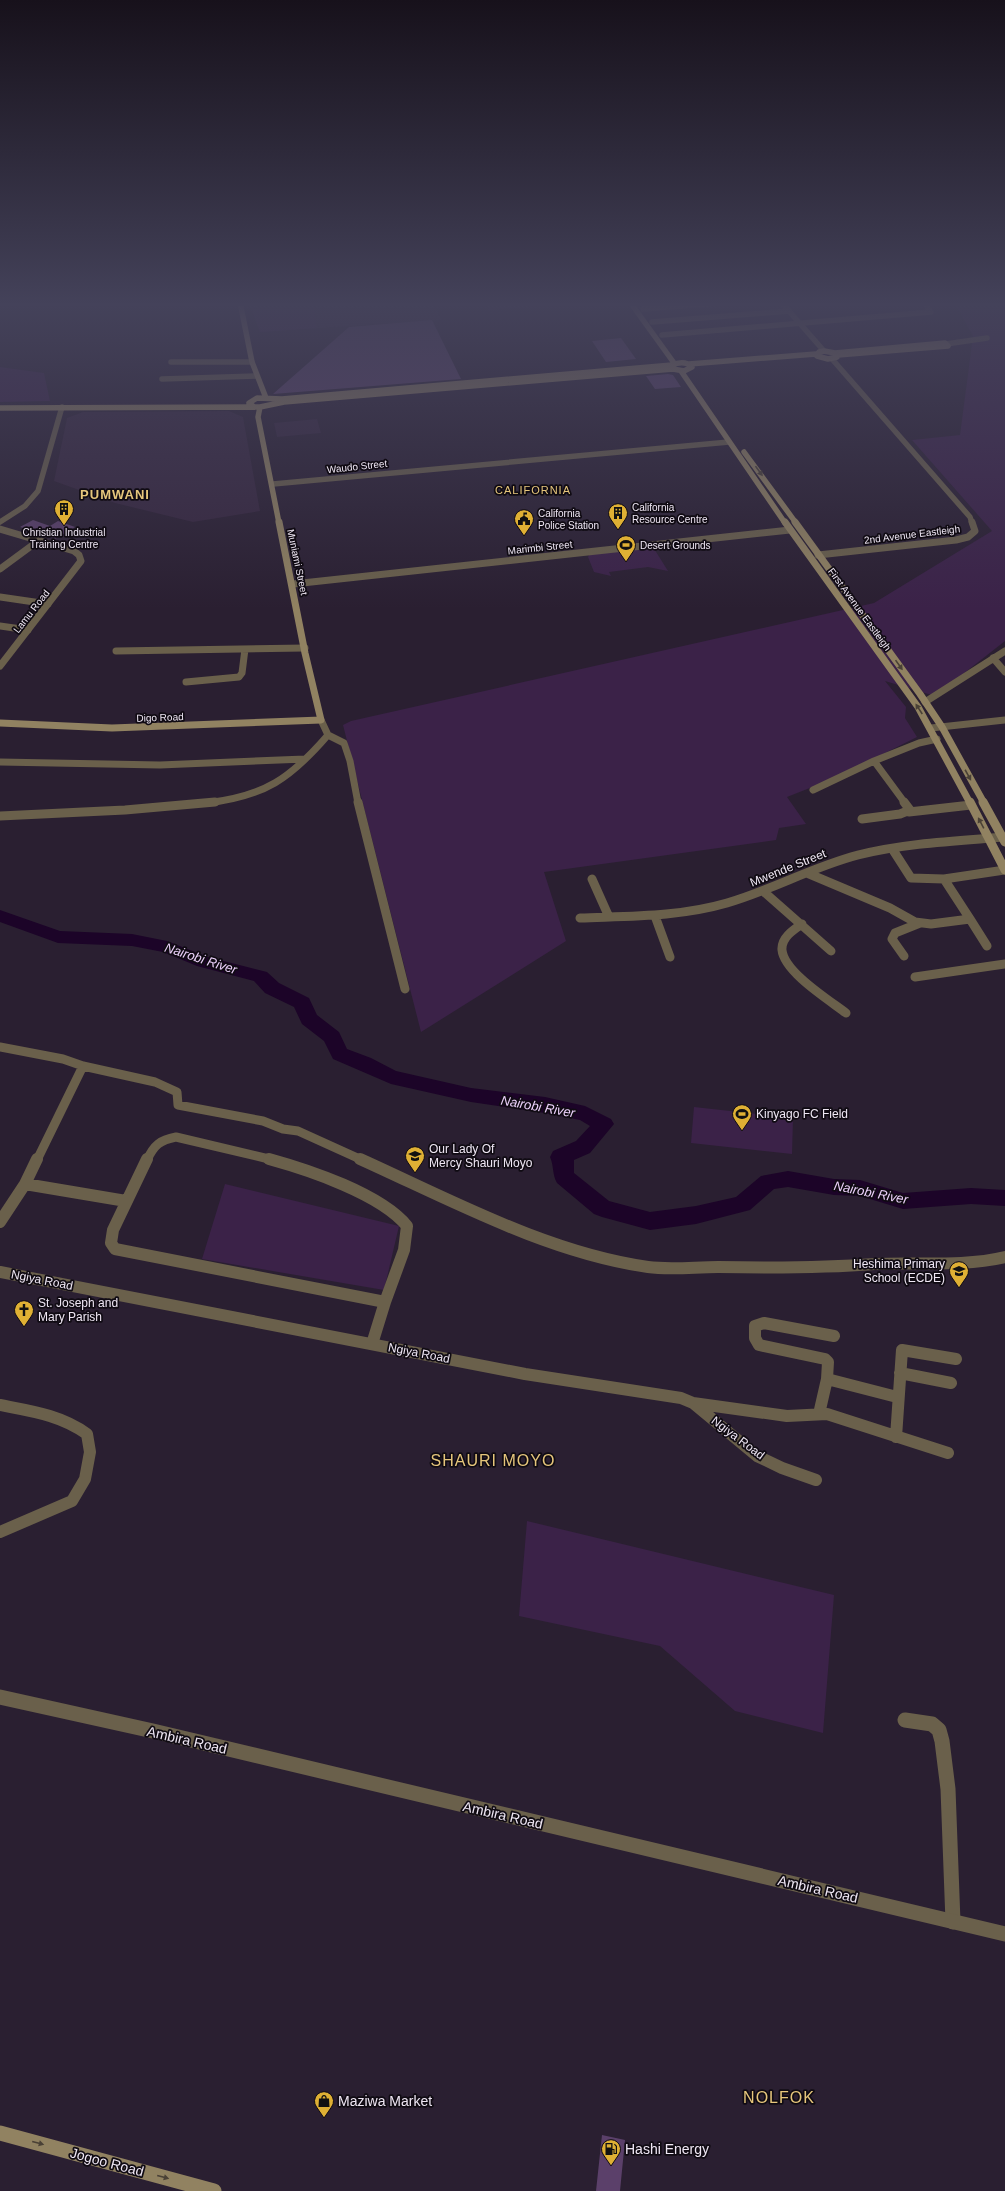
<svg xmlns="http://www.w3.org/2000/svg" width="1005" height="2191" font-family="Arial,sans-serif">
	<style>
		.built { fill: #36263e }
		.green { fill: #3b2248 }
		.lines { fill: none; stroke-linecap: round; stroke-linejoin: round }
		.river { fill: #1c0428; fill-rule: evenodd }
		.building { fill: #5b406a }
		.minor-far4 { stroke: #6a604b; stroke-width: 5.5 }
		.minor-far3 { stroke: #6a604b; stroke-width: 7 }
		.minor-far2 { stroke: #6a604b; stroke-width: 9 }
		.minor-far1 { stroke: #6a604b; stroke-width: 12 }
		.minor { stroke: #6a604b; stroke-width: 15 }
		.tertiary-far2 { stroke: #6a604b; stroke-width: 5.5 }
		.tertiary-far1 { stroke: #6a604b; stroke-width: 7 }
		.tertiary { stroke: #6a604b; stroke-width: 15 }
		.secondary-far3 { stroke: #918261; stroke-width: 5.5 }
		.secondary-far2 { stroke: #918261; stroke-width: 7 }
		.secondary-far1 { stroke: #918261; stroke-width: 9 }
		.secondary { stroke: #918261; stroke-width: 15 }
		.oneway { fill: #4a4136 }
		.labels { text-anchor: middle; stroke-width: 3.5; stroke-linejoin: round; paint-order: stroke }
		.far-street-label { font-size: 10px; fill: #efe7f4; stroke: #100b13 }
		.far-poi-label { font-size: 10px; fill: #efe7f4; stroke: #100b13; text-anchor: start }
		.far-neighbourhood-label { font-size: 11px; letter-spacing: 1px; fill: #e6c67c; stroke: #100b13 }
		.street-label { font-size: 12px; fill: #efe7f4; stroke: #100b13 }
		.poi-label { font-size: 12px; fill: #efe7f4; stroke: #100b13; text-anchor: start }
		.far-district-label { font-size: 13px; font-weight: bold; letter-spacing: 1px; fill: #e6c67c; stroke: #100b13 }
		.water-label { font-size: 13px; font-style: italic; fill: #ecd1fb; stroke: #100b13 }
		.near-street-label { font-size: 14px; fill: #efe7f4; stroke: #100b13 }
		.near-poi-label { font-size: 14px; fill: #efe7f4; stroke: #100b13; text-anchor: start }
		.near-neighbourhood-label { font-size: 16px; letter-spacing: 1px; fill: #e6c67c; stroke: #100b13 }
	</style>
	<rect width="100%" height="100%" fill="#2a1f31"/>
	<!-- built -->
	<path class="built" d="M249 302H433L441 320 260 332Z
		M229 411 243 417 260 511 193 522 115 503 54 481 67 418 83 412Z
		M317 419 321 433 277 437 274 423Z"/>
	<!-- green -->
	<path class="green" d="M249 302H342L315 306 316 328 260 332Z
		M446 302H534L536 306 489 310 486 304 449 307Z
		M954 302H1005V641L935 696 885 681 906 707 905 718 917 737 835 778 787 797 806 824 779 828 776 840 544 872 566 941 421 1032 343 725 351 721 874 603 992 531 912 440 960 435 973 336Z
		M0 367 44 373 50 401 0 402Z
		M653 547 668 571 648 567 609 572 611 576 594 572 588 557 589 555Z
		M694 1107 793 1118 792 1154 691 1143Z
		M225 1184 399 1226 384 1290 202 1259Z
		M527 1521 834 1595 823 1733 735 1711 660 1646 519 1616Z"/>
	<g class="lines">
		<!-- river -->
		<path class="river" d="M0 910 60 931 132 934 167 941 208 957 267 972 279 983 309 998 317 1015 339 1032 347 1049 371 1058 396 1071 471 1088 545 1097 585 1106 611 1119 614 1124 590 1153 574 1160V1173L609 1201 650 1212 696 1206 736 1197 761 1176 788 1171 834 1179 860 1180 903 1193 971 1188 1005 1190V1206L971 1204 903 1209 860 1196 834 1195 788 1187 774 1189 750 1210 696 1224 650 1230 602 1217 594 1214 557 1183C552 1174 554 1166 550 1157L553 1151 576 1141 590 1126 580 1120 545 1113 471 1102 391 1084 333 1059 324 1041 302 1024 294 1007 265 993 254 981 197 966 163 952 132 946 58 943 0 922Z"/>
	</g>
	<!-- building -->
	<path class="building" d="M432 320 461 379 273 394 349 327Z
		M621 338 636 359 606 362 592 341Z
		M668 374 673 375 681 387 655 389 646 376Z
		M33 520 50 526 58 521 75 527 55 539 20 527Z
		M602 2135 625 2140 620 2191H596Z"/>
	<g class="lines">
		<!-- minor-far4 -->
		<path class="minor-far4" d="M643 309 731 302
			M652 322 789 311
			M662 335 931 312 924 302
			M946 344 987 338
			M171 362H252
			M162 379 256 376
			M273 484 729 442"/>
		<!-- minor-far3 -->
		<path class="minor-far3" d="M0 569 38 541
			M293 584 790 530
			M0 597 48 604
			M0 626 28 630
			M116 651 305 648
			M993 658 1005 672
			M186 682 239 677 242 673 245 649
			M925 702 1005 651
			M931 728 1005 720
			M328 735 344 743 350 761 358 803
			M0 762 160 765 305 759
			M813 790 874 761
			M207 803C265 796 290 779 328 735L321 720
			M905 803 874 761 919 743 937 739"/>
		<!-- minor-far2 -->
		<path class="minor-far2" d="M358 802 405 989
			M909 812 971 805
			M0 816 125 810 215 802
			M862 819 900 814 910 810 904 802
			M893 850 911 878 944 879 970 919
			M807 873 890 908 915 922 931 924 970 919 987 946
			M592 879 609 917
			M944 879 1005 870
			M763 891 831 951
			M655 916 670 957
			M580 918C629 916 679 917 727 903 772 890 812 867 858 855 906 843 956 841 1005 837
			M802 924C793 930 781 938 782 950 784 972 829 1000 846 1013
			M904 956 892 939 895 933 920 923
			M915 977 1005 964
			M0 1047 63 1059 83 1066 155 1082 177 1092 178 1105 263 1121 283 1129 298 1131 362 1160
			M37 1160 83 1066
			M147 1160C154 1145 160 1140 176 1137L273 1160"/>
		<!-- minor-far1 -->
		<path class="minor-far1" d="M147 1159 113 1230 111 1243 115 1249 385 1302 404 1250 407 1226C381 1194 309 1170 269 1159
			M360 1159C451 1200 548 1253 648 1267 670 1270 695 1267 718 1267 770 1268 823 1268 875 1264 918 1262 963 1267 1005 1257
			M25 1184 126 1201
			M0 1222 25 1184 37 1159
			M0 1272 525 1374 681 1398 693 1403 757 1456 782 1468 816 1480
			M372 1344 385 1302
			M900 1373 951 1383
			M827 1379 897 1397
			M693 1403 787 1416 827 1414 948 1453
			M0 1405C31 1411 61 1415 87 1434L90 1452 85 1479 72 1501 0 1532
			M819 1414 827 1379 828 1362 825 1359 759 1345 755 1338V1326L764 1323 834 1336
			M896 1437 902 1350 956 1359"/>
		<!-- minor -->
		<path class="minor" d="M905 1720 932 1724 939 1730 942 1741 948 1789 953 1922"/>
		<!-- tertiary-far2 -->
		<path class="tertiary-far2" d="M781 302 824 351
			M832 359 970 517 972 523
			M0 522 25 506 38 491 62 407"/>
		<!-- tertiary-far1 -->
		<path class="tertiary-far1" d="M0 529 74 551 79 555 81 561 0 666
			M818 555 956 540 968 537 975 531 972 522"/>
		<!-- tertiary -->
		<path class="tertiary" d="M0 1697 153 1731 1005 1934"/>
		<!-- secondary-far3 -->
		<path class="secondary-far3" d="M240 302 252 362 266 398
			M630 302 674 363
			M824 351 835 353 837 357 828 359 817 356 819 352Z
			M835 353 945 343 948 346 838 355
			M689 364 816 354
			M681 371 785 523
			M260 407 258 417 279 523
			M0 408 260 407 284 402 673 369 684 371 692 367C686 361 679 362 672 365L282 399 257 398 249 403 254 407
			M744 452 796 523"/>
		<!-- secondary-far2 -->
		<path class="secondary-far2" d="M785 522 918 707 970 803
			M795 522 920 694 942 727 984 803
			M0 723 112 728 321 720 305 653 279 522"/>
		<!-- secondary-far1 -->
		<path class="secondary-far1" d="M970 802 1005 870
			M983 802 1005 842"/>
		<!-- secondary -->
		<path class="secondary" d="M0 2133 214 2191"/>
	</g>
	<!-- one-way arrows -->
	<defs><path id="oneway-solid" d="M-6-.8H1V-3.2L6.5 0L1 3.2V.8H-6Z"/></defs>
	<g class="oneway">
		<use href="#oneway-solid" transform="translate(759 471) rotate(54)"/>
		<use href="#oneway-solid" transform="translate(899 665) rotate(55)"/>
		<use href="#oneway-solid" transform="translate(919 709) rotate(-123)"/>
		<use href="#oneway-solid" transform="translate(968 775) rotate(61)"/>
		<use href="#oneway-solid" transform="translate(981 823) rotate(-118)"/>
		<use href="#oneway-solid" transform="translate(38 2143) rotate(15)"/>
		<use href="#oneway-solid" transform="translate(163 2177) rotate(15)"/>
	</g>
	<!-- sky -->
	<linearGradient id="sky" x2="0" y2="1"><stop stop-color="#17111b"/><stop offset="0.5" stop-color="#44425a"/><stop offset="1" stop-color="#44425a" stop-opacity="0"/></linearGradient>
	<rect width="1005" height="609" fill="url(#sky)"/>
	<!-- icons -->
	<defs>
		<g id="building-pin" transform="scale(1)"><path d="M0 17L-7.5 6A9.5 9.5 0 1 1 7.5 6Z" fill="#dfb034" stroke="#100b13"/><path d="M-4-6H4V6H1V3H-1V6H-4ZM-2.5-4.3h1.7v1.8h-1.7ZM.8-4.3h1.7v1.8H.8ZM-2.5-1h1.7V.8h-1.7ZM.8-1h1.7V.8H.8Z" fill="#111"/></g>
		<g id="civic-pin" transform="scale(1)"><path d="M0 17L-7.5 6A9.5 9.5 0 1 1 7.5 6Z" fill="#dfb034" stroke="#100b13"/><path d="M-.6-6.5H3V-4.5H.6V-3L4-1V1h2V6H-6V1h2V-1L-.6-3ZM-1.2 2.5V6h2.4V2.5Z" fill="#111"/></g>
		<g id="stadium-pin" transform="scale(1)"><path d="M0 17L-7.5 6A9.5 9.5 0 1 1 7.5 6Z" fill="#dfb034" stroke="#100b13"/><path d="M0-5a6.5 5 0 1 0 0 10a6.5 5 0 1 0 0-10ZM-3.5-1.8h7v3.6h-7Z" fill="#111"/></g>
		<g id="school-pin" transform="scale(1)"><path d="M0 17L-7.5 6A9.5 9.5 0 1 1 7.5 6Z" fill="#dfb034" stroke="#100b13"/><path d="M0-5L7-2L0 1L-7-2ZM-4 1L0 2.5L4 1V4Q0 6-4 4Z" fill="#111"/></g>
		<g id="church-pin" transform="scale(1)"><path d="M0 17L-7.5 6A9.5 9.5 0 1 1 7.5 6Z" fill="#dfb034" stroke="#100b13"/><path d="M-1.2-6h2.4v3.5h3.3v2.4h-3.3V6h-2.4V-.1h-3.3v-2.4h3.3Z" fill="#111"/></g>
		<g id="shop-pin" transform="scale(1)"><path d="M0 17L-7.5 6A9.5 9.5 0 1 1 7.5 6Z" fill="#dfb034" stroke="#100b13"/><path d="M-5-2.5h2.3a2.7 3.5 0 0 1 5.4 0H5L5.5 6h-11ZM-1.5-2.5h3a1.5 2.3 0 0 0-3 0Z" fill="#111"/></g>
		<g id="fuel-pin" transform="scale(1)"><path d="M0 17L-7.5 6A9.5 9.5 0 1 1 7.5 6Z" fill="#dfb034" stroke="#100b13"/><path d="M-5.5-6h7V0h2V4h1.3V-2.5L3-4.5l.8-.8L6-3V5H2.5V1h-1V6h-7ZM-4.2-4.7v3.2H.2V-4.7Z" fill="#111"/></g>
	</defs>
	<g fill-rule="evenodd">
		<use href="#building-pin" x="64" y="509"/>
		<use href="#building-pin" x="618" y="513"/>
		<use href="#civic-pin" x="524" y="519"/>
		<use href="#stadium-pin" x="626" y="545"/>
		<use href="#stadium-pin" x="742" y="1114"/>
		<use href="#school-pin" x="415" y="1156"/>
		<use href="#school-pin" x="959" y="1271"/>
		<use href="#church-pin" x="24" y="1310"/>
		<use href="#shop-pin" x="324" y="2101"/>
		<use href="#fuel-pin" x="611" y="2149"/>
	</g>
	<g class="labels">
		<!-- far-street labels -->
		<g class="far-street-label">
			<text transform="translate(357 466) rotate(-6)" y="4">Waudo Street</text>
			<text transform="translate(912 534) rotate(-7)" y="4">2nd Avenue Eastleigh</text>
			<text transform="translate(540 547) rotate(-6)" y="4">Marimbi Street</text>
			<text transform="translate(298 562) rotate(78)" y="4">Muniami Street</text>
			<text transform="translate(860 609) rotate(54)" y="4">First Avenue Eastleigh</text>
			<text transform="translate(31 611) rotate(-52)" y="4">Lamu Road</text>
			<text transform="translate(160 717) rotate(-2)" y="4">Digo Road</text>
		</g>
		<!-- far-poi labels -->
		<g class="far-poi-label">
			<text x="632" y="511">California<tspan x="632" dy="12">Resource Centre</tspan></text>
			<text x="538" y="517">California<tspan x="538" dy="12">Police Station</tspan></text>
			<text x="64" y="536" text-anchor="middle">Christian Industrial<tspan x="64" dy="12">Training Centre</tspan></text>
			<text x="640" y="549">Desert Grounds</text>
		</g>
		<!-- far-neighbourhood labels -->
		<g class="far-neighbourhood-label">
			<text x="533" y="494">CALIFORNIA</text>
		</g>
		<!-- street labels -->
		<g class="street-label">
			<text transform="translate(788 868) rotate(-22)" y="4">Mwende Street</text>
			<text transform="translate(42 1280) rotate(11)" y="4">Ngiya Road</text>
			<text transform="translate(419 1353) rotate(11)" y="4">Ngiya Road</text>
			<text transform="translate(738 1438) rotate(37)" y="4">Ngiya Road</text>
		</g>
		<!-- poi labels -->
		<g class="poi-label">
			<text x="756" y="1118">Kinyago FC Field</text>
			<text x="429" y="1153">Our Lady Of<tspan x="429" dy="14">Mercy Shauri Moyo</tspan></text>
			<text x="945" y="1268" text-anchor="end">Heshima Primary<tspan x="945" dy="14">School (ECDE)</tspan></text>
			<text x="38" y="1307">St. Joseph and<tspan x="38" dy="14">Mary Parish</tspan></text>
		</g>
		<!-- far-district labels -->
		<g class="far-district-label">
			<text x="115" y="499">PUMWANI</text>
		</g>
		<!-- water labels -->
		<g class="water-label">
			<text transform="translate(201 958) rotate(18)" y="5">Nairobi River</text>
			<text transform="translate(538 1106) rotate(10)" y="5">Nairobi River</text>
			<text transform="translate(871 1192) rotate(11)" y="5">Nairobi River</text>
		</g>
		<!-- near-street labels -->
		<g class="near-street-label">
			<text transform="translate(187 1740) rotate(13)" y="5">Ambira Road</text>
			<text transform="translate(503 1815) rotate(13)" y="5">Ambira Road</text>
			<text transform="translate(818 1889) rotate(13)" y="5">Ambira Road</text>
			<text transform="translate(107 2162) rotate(15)" y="5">Jogoo Road</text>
		</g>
		<!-- near-poi labels -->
		<g class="near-poi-label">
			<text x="338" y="2106">Maziwa Market</text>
			<text x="625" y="2154">Hashi Energy</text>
		</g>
		<!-- near-neighbourhood labels -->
		<g class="near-neighbourhood-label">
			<text x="493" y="1466">SHAURI MOYO</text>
			<text x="779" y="2103">NOLFOK</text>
		</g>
	</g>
</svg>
